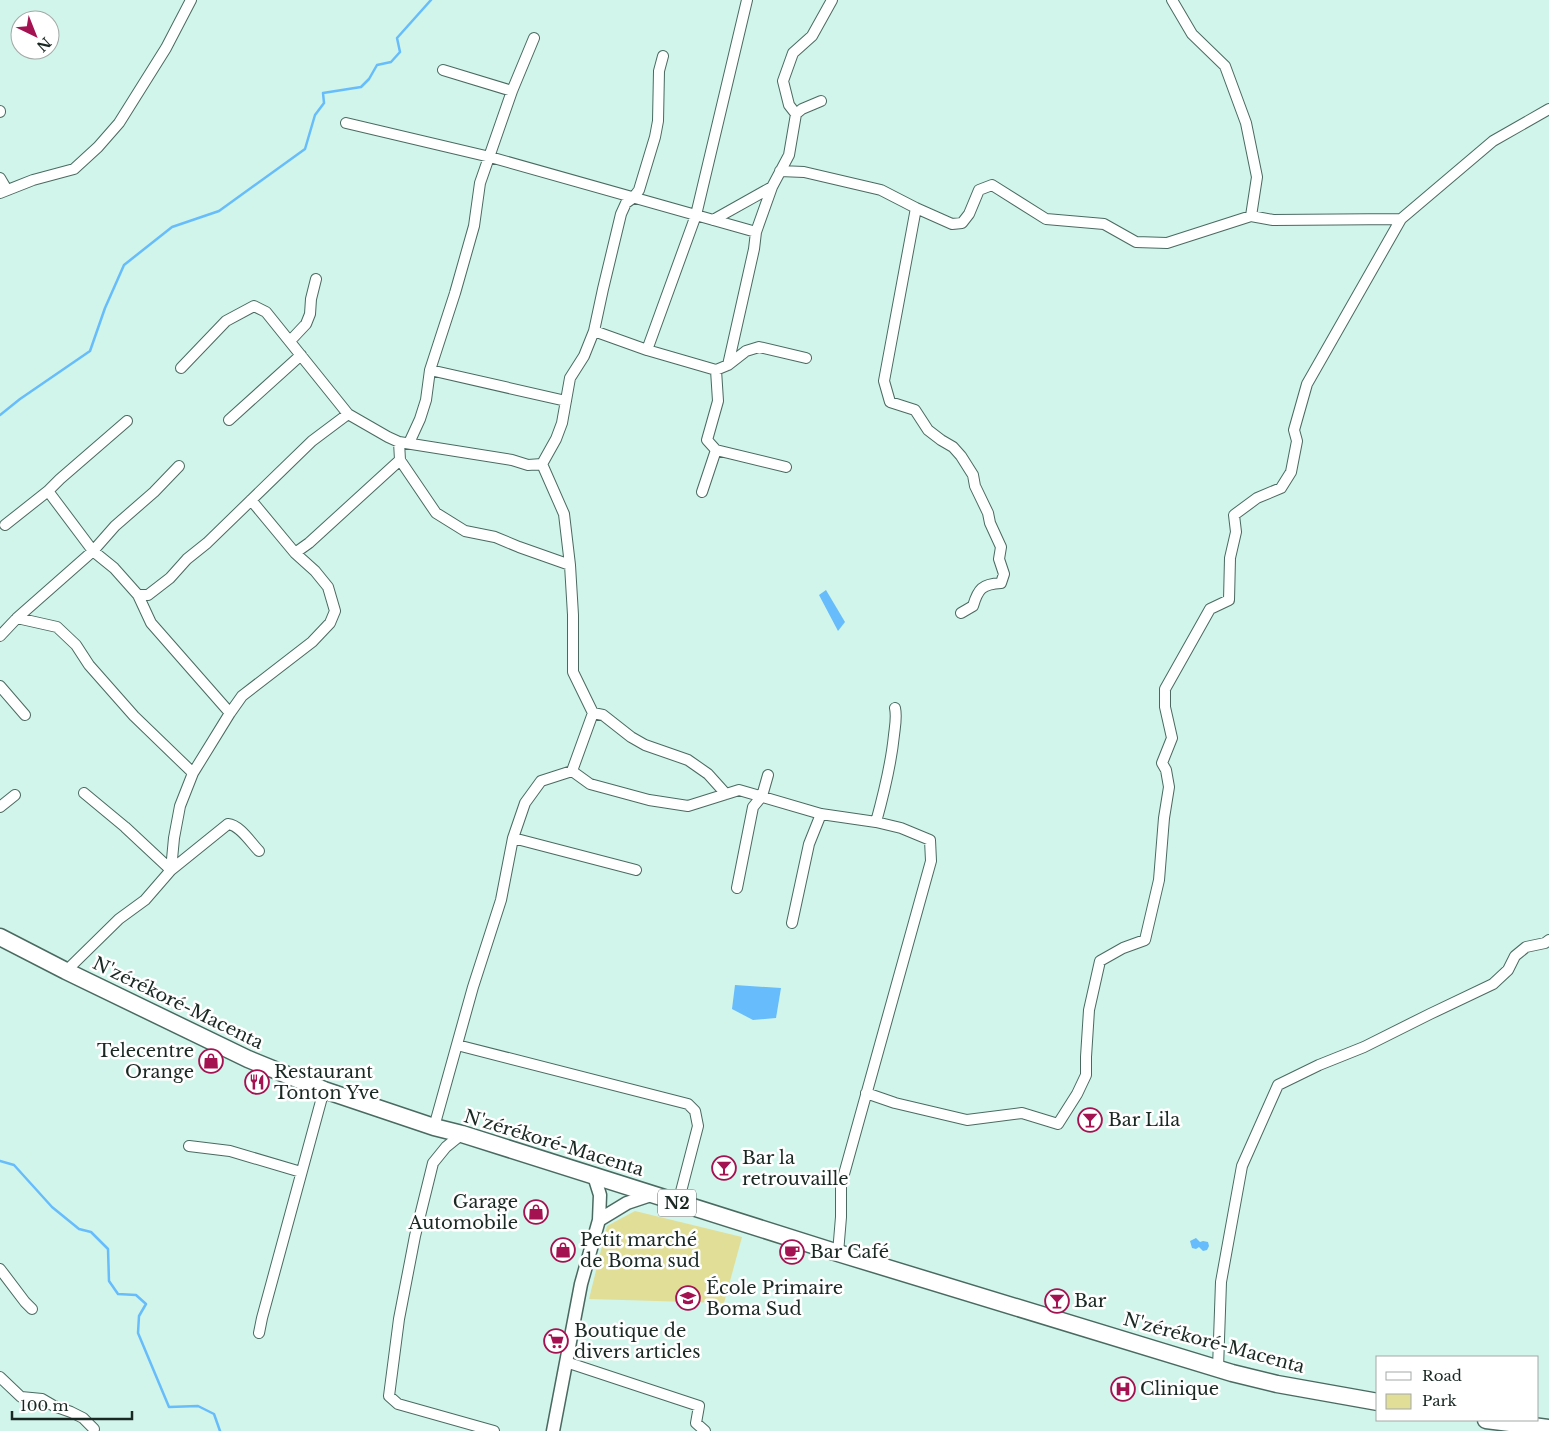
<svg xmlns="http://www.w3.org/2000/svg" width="1549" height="1431" font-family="'Libre Baskerville',serif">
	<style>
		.green { fill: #e1de98 }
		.water { fill: #67bcfc }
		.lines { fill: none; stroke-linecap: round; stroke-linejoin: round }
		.stream { stroke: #67bcfc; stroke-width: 2.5 }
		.minor-casing { stroke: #4a6a61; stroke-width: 12 }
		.tertiary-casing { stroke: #4a6a61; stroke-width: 15 }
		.trunk-casing { stroke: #4a6a61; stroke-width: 19 }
		.minor { stroke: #fff; stroke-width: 10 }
		.tertiary { stroke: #fff; stroke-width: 12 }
		.trunk { stroke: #fff; stroke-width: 16 }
		.labels { text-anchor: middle; stroke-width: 5; stroke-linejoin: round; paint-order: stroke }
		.shield { fill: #fff; stroke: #5f6866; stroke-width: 1 }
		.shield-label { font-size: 16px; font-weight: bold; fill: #1a2824 }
		.street-label { font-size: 18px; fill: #1a2824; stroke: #fff }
		.poi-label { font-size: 18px; fill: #1a2824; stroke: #fff; text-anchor: start }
	</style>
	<rect width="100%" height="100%" fill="#d1f5ea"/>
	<!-- green -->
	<path class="green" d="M635 1211 742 1237 724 1303 589 1299 607 1226Z"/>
	<!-- water -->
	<path class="water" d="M826 590 845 622 838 631 819 595Z
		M735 985 781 988 776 1018 753 1020 732 1009Z
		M1196 1238 1200 1242 1203 1241 1208 1242 1209 1246 1207 1250 1203 1251 1199 1247 1196 1249 1192 1248 1190 1241Z"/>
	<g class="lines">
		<!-- stream -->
		<path class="stream" d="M0 415 20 399 90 351 105 308 124 265 172 227 219 211 305 149 315 115 324 103 323 93 361 87 369 79 377 65 391 62 400 52 397 38 431 0
			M0 1161 14 1165 52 1207 79 1229 91 1232 108 1249 109 1281 118 1294 136 1295 146 1304 139 1316 138 1333 169 1407 198 1406 214 1414 220 1431"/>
		<!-- minor casing -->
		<g class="minor-casing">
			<path id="minor" d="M1172 0 1192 34 1225 66 1246 123 1257 177 1251 216
				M443 70 512 91
				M0 111V112
				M796 114 789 105 783 81 793 53 812 36 832 0
				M346 123 490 157 756 232
				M780 171 804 172 881 190 916 208 952 224 962 223 969 214 979 190 992 185 1046 219 1104 224 1136 242 1167 243 1251 216 1273 220 1401 219 1493 141 1549 109
				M0 178 7 190
				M0 193 33 180 74 169 98 147 119 123 166 48 191 0
				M916 208 884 381 890 402 915 410 928 430 941 440 953 447 961 456 973 475 975 486 988 513 990 523 1001 547 999 559 1004 574 1001 583C982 584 978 589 973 606L961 613
				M713 220 772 187
				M594 331 647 350 716 370 728 365 746 351 759 347 806 358
				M290 341 306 324 310 314 311 299 316 279
				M647 350 696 215 747 0
				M728 365 754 249 756 232 772 187 789 155 796 114 802 109 821 101
				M181 368 226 321 254 306 266 312 348 414
				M430 370 566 401
				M229 420 301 355
				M127 421 60 479 48 491 93 551 115 526 154 492 179 466
				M399 442 400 460 436 513 465 531 495 537 519 547 570 565
				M409 443 420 419 426 400 430 370 455 293 474 226 480 183 512 91 534 38
				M716 450 786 467
				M542 464 556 439 562 423 570 378 584 356 594 331 603 289 621 214 626 203 633 198 639 190 655 137 658 121 659 71 663 56
				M702 492 716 450 707 440 718 401 716 370
				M5 525 48 491
				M295 553 309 543 400 460
				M138 595 151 623 230 713
				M17 618 57 627 76 645 89 665 134 716 193 773
				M0 636 17 618 93 551 114 568 138 595H148L170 578 187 559 207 543 312 441 348 414 388 437 399 442 512 460 528 465 542 464 564 514 570 565 573 615V672L593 713 572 771 541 781 525 803 513 838 501 900 473 987 434 1127
				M0 686 25 715
				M593 713 603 715 631 737 645 745 688 760 708 774 726 794
				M572 771 590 784 649 800 688 806 739 790 821 814 876 822 901 828 930 840 931 861 841 1185V1217L838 1253
				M0 807 15 795
				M876 822C884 793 891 765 894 735 895 726 897 717 895 708
				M513 838 636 870
				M171 870 174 838 180 806 193 773 230 713 242 696 312 642 330 623 335 611 328 587 315 571 295 553 251 500
				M171 870 228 824C240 825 251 843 259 851
				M737 888 753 807 762 796 768 775
				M792 923 809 844 821 814
				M66 971 119 919 145 900 171 870 125 827 84 793
				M457 1045 688 1104 695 1111 698 1126 678 1203
				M866 1093 895 1103 967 1120 1022 1113 1058 1124 1077 1094 1086 1075V1057L1089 1010 1100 961 1123 948 1145 940 1159 880 1164 818 1169 787 1166 770 1162 763 1172 738 1165 707V689L1210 609 1229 600 1230 558 1236 532 1234 515 1257 498 1281 488 1291 472 1297 441 1294 430 1307 384 1401 219
				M462 1134 446 1147 433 1163 415 1236 399 1319 389 1396 398 1404 494 1431
				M189 1146 230 1151 301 1172
				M0 1269 25 1302 32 1309
				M259 1333 262 1318 324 1090
				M566 1362 699 1406 696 1423 705 1431
				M1218 1368 1221 1282 1242 1166 1278 1085 1319 1065 1364 1047 1430 1014 1493 984 1508 970 1515 956 1526 947 1545 943 1549 940
				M0 1377 21 1397 42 1399 54 1406 71 1412 83 1418 94 1429"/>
		</g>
		<!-- tertiary casing -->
		<g class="tertiary-casing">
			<path id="tertiary" d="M599 1220 627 1203 651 1195
				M553 1431 581 1284 599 1220 600 1195 594 1176"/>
		</g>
		<!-- trunk casing -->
		<g class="trunk-casing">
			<path id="trunk" d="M0 937 66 971 248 1059 324 1090 434 1127 462 1134 838 1253 1232 1373 1277 1384 1378 1402
				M1486 1420 1549 1428"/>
		</g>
		<!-- minor -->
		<use href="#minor" class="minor"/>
		<!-- tertiary -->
		<use href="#tertiary" class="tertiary"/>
		<!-- trunk -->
		<use href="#trunk" class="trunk"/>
	</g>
	<!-- icons -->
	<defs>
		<g id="shop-ring" transform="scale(1.25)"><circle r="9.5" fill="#fff" stroke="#a41251" stroke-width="1.5"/><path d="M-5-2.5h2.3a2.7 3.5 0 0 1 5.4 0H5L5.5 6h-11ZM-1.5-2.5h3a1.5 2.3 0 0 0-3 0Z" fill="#a41251"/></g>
		<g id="restaurant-ring" transform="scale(1.25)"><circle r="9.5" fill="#fff" stroke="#a41251" stroke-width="1.5"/><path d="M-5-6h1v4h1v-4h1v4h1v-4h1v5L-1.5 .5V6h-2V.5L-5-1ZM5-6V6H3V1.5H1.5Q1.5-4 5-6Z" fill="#a41251"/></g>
		<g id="bar-ring" transform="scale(1.25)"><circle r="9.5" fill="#fff" stroke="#a41251" stroke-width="1.5"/><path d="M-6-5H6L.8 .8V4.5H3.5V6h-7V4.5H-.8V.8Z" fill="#a41251"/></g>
		<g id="cafe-ring" transform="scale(1.25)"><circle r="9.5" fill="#fff" stroke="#a41251" stroke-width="1.5"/><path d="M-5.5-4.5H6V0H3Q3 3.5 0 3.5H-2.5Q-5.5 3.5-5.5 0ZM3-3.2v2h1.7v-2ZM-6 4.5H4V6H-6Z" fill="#a41251"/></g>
		<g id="school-ring" transform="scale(1.25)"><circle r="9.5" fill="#fff" stroke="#a41251" stroke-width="1.5"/><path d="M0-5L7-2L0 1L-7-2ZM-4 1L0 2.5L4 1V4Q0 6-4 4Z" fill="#a41251"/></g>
		<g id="supermarket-ring" transform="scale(1.25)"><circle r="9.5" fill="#fff" stroke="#a41251" stroke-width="1.5"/><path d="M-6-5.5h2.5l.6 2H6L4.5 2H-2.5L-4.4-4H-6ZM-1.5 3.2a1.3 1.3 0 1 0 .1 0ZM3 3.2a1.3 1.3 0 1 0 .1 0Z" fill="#a41251"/></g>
		<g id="hospital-ring" transform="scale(1.25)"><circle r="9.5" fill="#fff" stroke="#a41251" stroke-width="1.5"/><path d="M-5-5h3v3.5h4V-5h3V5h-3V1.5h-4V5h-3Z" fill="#a41251"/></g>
	</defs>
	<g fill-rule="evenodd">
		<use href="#shop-ring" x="211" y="1061"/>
		<use href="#restaurant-ring" x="257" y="1082"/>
		<use href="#bar-ring" x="1090" y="1120"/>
		<use href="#bar-ring" x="724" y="1168"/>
		<use href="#shop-ring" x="536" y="1212"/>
		<use href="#shop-ring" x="563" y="1250"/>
		<use href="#cafe-ring" x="792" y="1252"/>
		<use href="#school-ring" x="688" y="1298"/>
		<use href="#bar-ring" x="1057" y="1301"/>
		<use href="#supermarket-ring" x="556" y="1341"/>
		<use href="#hospital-ring" x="1123" y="1389"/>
	</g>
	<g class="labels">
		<!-- shield labels -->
		<rect class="shield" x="658" y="1189.5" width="38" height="27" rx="4"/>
		<g class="shield-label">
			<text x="677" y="1209">N2</text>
		</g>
		<!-- street labels -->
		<g class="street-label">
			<text transform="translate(178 1003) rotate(26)" y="6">N'zérékoré-Macenta</text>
			<text transform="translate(554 1143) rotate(17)" y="6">N'zérékoré-Macenta</text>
			<text transform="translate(1214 1343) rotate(15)" y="6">N'zérékoré-Macenta</text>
		</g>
		<!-- poi labels -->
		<g class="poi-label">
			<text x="194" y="1057" text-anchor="end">Telecentre<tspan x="194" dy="21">Orange</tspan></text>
			<text x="274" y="1078">Restaurant<tspan x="274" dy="21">Tonton Yve</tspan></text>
			<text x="1108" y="1126">Bar Lila</text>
			<text x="742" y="1164">Bar la<tspan x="742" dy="21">retrouvaille</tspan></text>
			<text x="518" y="1208" text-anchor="end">Garage<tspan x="518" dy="21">Automobile</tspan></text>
			<text x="580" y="1246">Petit marché<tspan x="580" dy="21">de Boma sud</tspan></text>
			<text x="810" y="1258">Bar Café</text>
			<text x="706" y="1294">École Primaire<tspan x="706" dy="21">Boma Sud</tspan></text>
			<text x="1074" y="1307">Bar</text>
			<text x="574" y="1337">Boutique de<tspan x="574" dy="21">divers articles</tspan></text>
			<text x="1140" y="1395">Clinique</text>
		</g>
	</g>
	<!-- legend -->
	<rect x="1376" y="1356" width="162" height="65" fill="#ffffff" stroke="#a3a9a7"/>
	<rect x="1386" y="1372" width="25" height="8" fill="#ffffff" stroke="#a3a9a7"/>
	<text x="1422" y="1381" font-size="15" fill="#1a2824">Road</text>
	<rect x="1386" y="1394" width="25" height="15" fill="#e1de98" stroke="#a3a9a7"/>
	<text x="1422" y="1406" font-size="15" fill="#1a2824">Park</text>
	<!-- north arrow -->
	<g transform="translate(35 35) rotate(137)"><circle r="24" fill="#ffffff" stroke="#a3a9a7"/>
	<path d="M0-4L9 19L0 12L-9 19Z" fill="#a41251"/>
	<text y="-8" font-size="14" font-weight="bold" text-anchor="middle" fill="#1a2824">N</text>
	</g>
	<!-- scale -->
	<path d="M12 1411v8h120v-8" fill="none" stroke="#1a2824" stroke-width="2.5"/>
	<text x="20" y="1411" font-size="15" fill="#1a2824" stroke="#ffffff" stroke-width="4" paint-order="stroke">100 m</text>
</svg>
